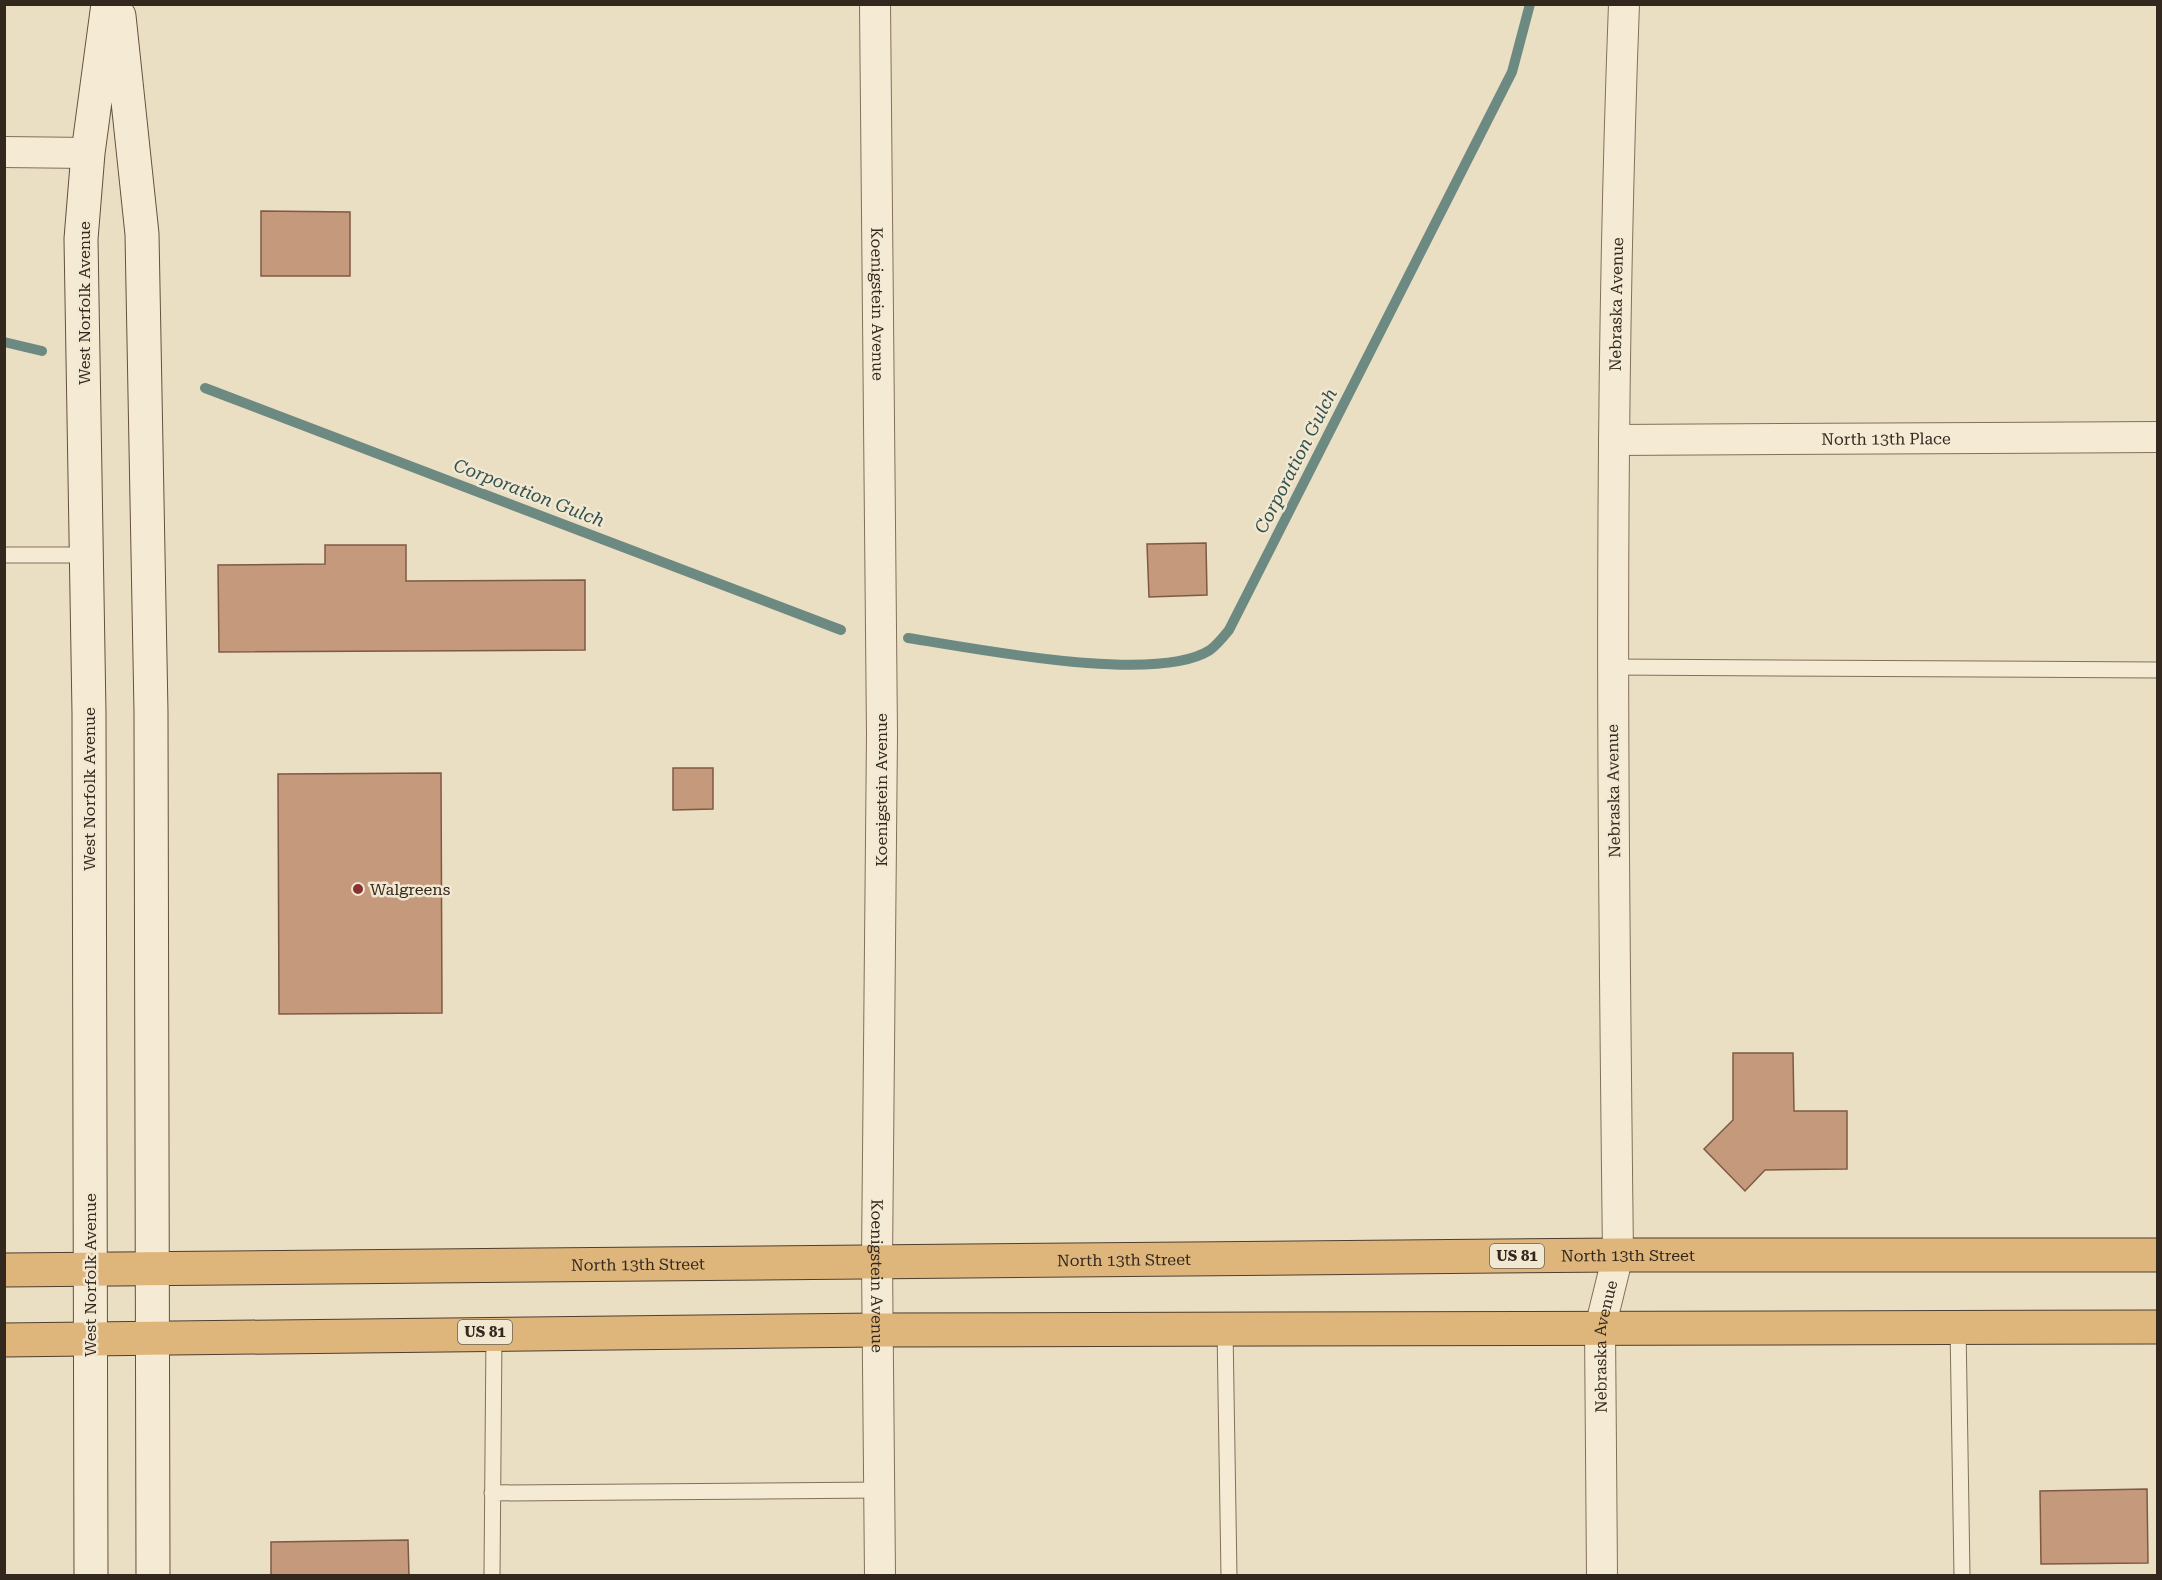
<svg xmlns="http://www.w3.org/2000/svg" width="2162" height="1580" font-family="'Roboto Serif',serif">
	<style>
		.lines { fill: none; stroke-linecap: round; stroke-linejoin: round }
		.stream { stroke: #6d8a82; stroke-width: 10 }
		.building { fill: #c4997c; stroke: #7f5a43; stroke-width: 1.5 }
		.service-casing { stroke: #82705b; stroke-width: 17 }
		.minor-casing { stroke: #82705b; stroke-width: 32 }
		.secondary-casing { stroke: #64513f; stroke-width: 35 }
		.trunk-casing { stroke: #503e2f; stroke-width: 35 }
		.service { stroke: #f5ebd5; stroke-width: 15 }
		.minor { stroke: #f5ebd5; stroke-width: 30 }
		.secondary { stroke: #f5ebd5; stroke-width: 33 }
		.trunk { stroke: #deb67c; stroke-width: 33 }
		.poi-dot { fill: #8b3132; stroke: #f2e8d2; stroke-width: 2 }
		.labels { text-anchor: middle; stroke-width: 5; stroke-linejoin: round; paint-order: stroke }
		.shield { fill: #f2e8d2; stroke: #6c6254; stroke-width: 1.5 }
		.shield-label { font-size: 15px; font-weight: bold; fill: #33281e }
		.street-label { font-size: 16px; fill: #33281e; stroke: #f2e8d2 }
		.poi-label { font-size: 16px; fill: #33281e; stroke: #f2e8d2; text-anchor: start }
		.water-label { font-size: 18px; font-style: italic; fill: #2f524f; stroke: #f2e8d2 }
	</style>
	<rect width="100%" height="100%" fill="#eadec3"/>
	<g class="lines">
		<!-- stream -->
		<path class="stream" d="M4 342 42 351
			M205 388 841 630
			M908 638C974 648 1156 685 1210 650 1217 645 1224 636 1229 630L1512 72 1530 4"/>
	</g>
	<!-- building -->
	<path class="building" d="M261 211 350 212V276H261Z
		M1206 543 1207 595 1149 597 1147 544Z
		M325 545H406V581L585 580V650L219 652 218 565 325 564Z
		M673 768H713V809L673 810Z
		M441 773 442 1013 279 1014 278 774Z
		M1733 1053H1793L1794 1111H1847V1169L1765 1170 1745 1191 1704 1149 1733 1120Z
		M2147 1489 2148 1563 2041 1564 2040 1491Z
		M408 1540 409 1576H271V1542Z"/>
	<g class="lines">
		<!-- service casing -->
		<g class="service-casing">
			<path id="service" d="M4 555H87
				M1612 667 2158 670
				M1958 1326 1962 1576
				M1225 1329 1229 1576
				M492 1493 880 1490
				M492 1576 494 1332"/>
		</g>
		<!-- minor casing -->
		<g class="minor-casing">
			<g id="minor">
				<path id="s1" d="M875 4 882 734 877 1261 880 1576"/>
				<path d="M4 152 88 153"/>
				<path id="s2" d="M1614 440 2158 437"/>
				<path id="s3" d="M1602 1576 1600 1328 1618 1255C1613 838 1608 421 1624 4"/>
			</g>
		</g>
		<!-- secondary casing -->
		<g class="secondary-casing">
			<path id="secondary" d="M119 16 142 234 151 712 153 1576
				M91 1576 89 713 81 239 88 153 108 4"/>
		</g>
		<!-- trunk casing -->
		<g class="trunk-casing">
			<g id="trunk">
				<path id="s4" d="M4 1270 1618 1255H2158"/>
				<path d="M4 1340 878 1330 2158 1327"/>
			</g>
		</g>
		<!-- service -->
		<use href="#service" class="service"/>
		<!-- minor -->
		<use href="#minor" class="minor"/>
		<!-- secondary -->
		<use href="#secondary" class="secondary"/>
		<!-- trunk -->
		<use href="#trunk" class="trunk"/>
	</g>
	<!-- markers -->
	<circle class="poi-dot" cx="358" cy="889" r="6"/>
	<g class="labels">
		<!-- shield labels -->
		<g class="shield">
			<rect x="1490" y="1244" width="54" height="24" rx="4.5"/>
			<rect x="458" y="1320" width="54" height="24" rx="4.5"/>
		</g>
		<g class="shield-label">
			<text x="1517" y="1261">US 81</text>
			<text x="485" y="1337">US 81</text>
		</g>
		<!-- street labels -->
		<g class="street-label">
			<text transform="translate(84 303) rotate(-90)" y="6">West Norfolk Avenue</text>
			<text dy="6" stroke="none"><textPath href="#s1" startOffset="300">Koenigstein Avenue</textPath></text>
			<text dy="6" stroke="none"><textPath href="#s3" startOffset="1274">Nebraska Avenue</textPath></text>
			<text dy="6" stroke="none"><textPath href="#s2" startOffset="272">North 13th Place</textPath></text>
			<text transform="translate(89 789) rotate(-90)" y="6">West Norfolk Avenue</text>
			<text transform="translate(881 790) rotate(-90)" y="6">Koenigstein Avenue</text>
			<text transform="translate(1613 791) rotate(-91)" y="6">Nebraska Avenue</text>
			<text dy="6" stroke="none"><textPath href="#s4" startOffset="1624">North 13th Street</textPath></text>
			<text dy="6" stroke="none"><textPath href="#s4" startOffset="1120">North 13th Street</textPath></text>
			<text dy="6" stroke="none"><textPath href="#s4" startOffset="634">North 13th Street</textPath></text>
			<text transform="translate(90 1275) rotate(-90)" y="6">West Norfolk Avenue</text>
			<text dy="6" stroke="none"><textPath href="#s1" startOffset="1272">Koenigstein Avenue</textPath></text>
			<text dy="6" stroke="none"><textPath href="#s3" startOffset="230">Nebraska Avenue</textPath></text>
		</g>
		<!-- poi labels -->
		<g class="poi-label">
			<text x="370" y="895">Walgreens</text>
		</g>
		<!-- water labels -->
		<g class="water-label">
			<text transform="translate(1296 461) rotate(-63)" y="6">Corporation Gulch</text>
			<text transform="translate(529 493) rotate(21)" y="6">Corporation Gulch</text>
		</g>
	</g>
	<!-- border -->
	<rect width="2162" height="1580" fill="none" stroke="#33281e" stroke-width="12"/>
</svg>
